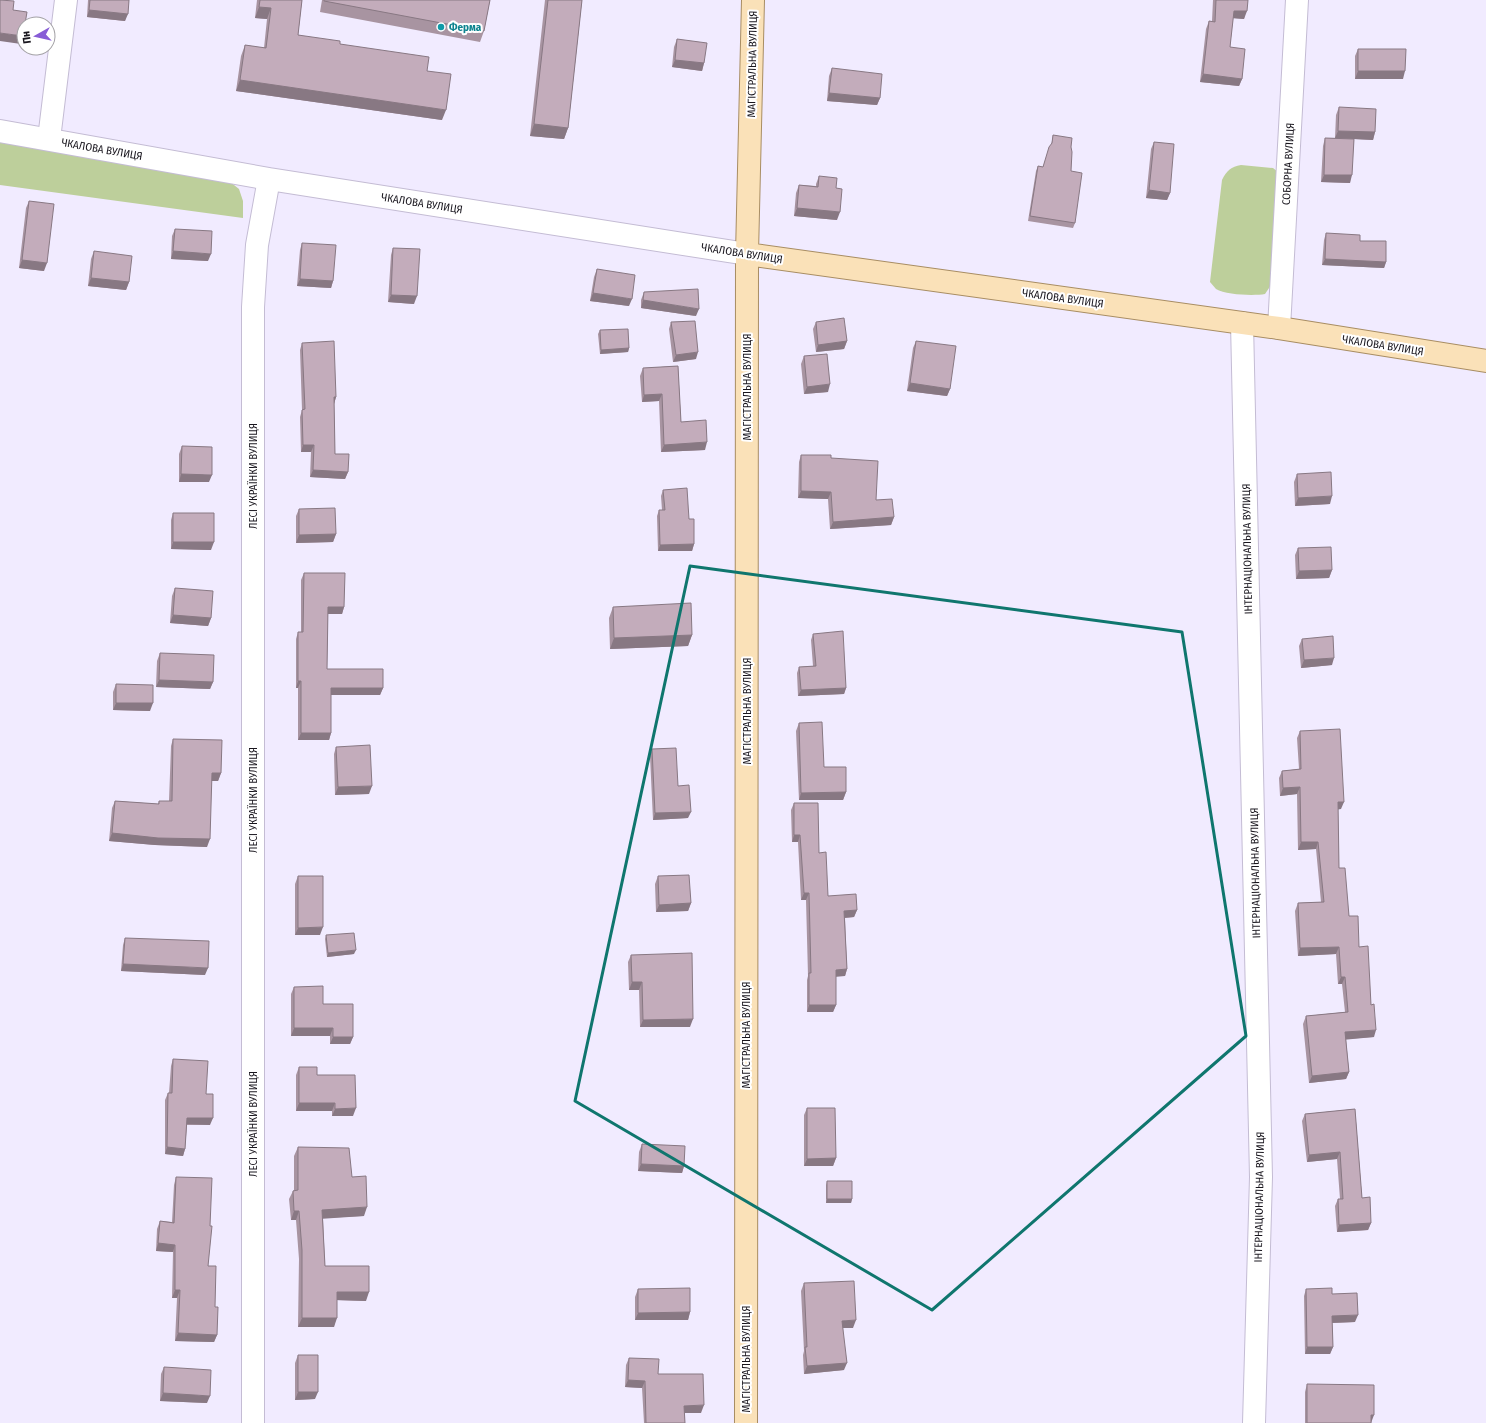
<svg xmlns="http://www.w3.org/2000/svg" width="1486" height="1423" font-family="'Fira Sans Condensed',sans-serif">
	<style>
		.green { fill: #bdcf9b }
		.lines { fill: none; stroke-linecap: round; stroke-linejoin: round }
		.minor-casing { stroke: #c4bcd4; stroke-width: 24 }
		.major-casing { stroke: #a88d63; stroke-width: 24 }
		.minor { stroke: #fff; stroke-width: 22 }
		.major { stroke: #fae1b8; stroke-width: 22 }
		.wall { fill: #a894a1 }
		.shaded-wall { fill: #887883 }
		.building { fill: #c3acbb; stroke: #887883 }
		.marked { fill: none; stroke: #0f766e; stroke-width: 3; stroke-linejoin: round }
		.culture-dot { fill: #0f9aa8; stroke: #fff; stroke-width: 1.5 }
		.labels { text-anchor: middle; stroke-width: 4; stroke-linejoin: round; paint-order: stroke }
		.culture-label { font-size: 11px; font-weight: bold; fill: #0d838f; stroke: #fff; text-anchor: start }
		.street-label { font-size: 11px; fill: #18151d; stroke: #fff }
	</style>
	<rect width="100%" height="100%" fill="#f1ebff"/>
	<!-- green -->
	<path class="green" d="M0 142 229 181 239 189 243 201V218L0 185Z
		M1241 165 1273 168 1278 172 1271 285 1265 294C1254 296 1226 295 1216 289 1214 287 1212 284 1210 282L1222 180C1227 170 1231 167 1241 165Z"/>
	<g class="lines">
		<!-- minor casing -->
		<g class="minor-casing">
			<path id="minor" d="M0 131 269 179 747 254
				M49 139 66 0
				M1242 323 1261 1177 1254 1423
				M1279 328 1297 0
				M253 1423V307L257 245 269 179"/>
		</g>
		<!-- major casing -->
		<g class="major-casing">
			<path id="major" d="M747 254 1279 328 1486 361
				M746 1423 747 254 753 0"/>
		</g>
		<!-- minor -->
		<use href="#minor" class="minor"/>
		<!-- major -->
		<use href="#major" class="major"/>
	</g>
	<!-- wall -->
	<path class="wall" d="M88 0H129L125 21 87 17Z
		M257 0H302L298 35 340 44 427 71 442 120 236 91 241 56 245 45 264 48 267 19 255 18Z
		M322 0H490L484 31 480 42 320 12Z
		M545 0H582L568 128 564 139 530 136Z
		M1213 0H1248L1244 19 1233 18 1230 47 1242 79 1239 86 1200 82 1206 29 1209 21H1212Z
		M677 39 704 63 702 71 672 67 674 47Z
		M1358 49 1403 79H1355V56Z
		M832 68 880 98 877 105 827 101 829 76Z
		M1339 107 1375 132 1373 140 1354 139 1350 183 1321 182 1323 146 1325 138H1335L1336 115Z
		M1053 135 1071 147V171L1075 223 1073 228 1028 221 1036 171 1038 166 1043 167 1051 145 1052 141Z
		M1154 142 1170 193 1167 200 1146 198 1151 149Z
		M819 176 837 220 794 216 796 193 799 185 816 186V184Z
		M29 201 44 271 19 268 26 208Z
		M175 229 208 261 171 259 172 236Z
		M1326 233 1360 241 1386 262 1384 268 1322 265 1324 240Z
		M302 243 333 281 331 288 297 286 300 250Z
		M393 248 414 304 388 302 391 255Z
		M94 251 129 282 126 290 88 286 91 259Z
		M597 269 629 306 590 301 594 277Z
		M644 292 696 316 641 308V300Z
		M671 322 696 359 673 362 669 329Z
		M816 322 847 341 844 349 816 352 813 329Z
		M600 330 629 348 628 352 600 354 598 334Z
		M916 341 950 389 947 396 907 391 913 348Z
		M302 343 336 397 334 404 335 454 348 472 345 479 310 477 311 452H301L300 417 302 410 300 350Z
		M804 356 828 392 804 394 801 364Z
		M678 366 681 422 705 450 661 452 659 401 642 402 640 376 643 368Z
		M182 446 209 482H179V454Z
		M801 455 831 458 894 517 891 525 830 529 828 499 798 498 799 462Z
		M1297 474 1330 504 1295 506 1294 482Z
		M663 490 689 519 694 544 692 551H658L657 516 659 510H662L661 496Z
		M299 509 336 534 333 542 296 543V516Z
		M173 513 211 550 171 549V520Z
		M1298 548 1332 570 1329 578 1296 579 1295 555Z
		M304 573 344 607 342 614H328L327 669 383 688 380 695H331V733L329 740H298V688H296V639L298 632H301V580Z
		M175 588 211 618 208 626 170 623 172 596Z
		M613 607 692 635 688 646 610 649 609 618Z
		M813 634 846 688 844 694 798 696 797 673 799 667 813 666 811 640Z
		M1302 639 1332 665 1301 668 1299 646Z
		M160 653 213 682 210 689 156 687 157 661Z
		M116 684 150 711 113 710V692Z
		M799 723 824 767 846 792 843 800H799L796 731Z
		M1300 731 1341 809H1338L1339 868 1349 916 1359 947 1371 1005 1374 1037 1346 1039 1349 1072 1346 1079 1309 1083 1303 1024 1306 1016 1345 1012 1342 984H1338L1336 954 1298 956 1295 911 1298 903 1321 902 1316 849 1298 850 1297 794 1280 796 1279 778 1282 771 1299 769 1297 738Z
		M173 739 221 773 218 781H211L207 847 155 845 109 841 112 808 115 801 158 804 159 801H169L171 746Z
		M336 747 369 794 335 795 334 754Z
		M652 749 678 786 688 818 653 820 650 756Z
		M794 803 819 853 828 896 857 910 854 917 845 918 847 969 845 976H836V1005L833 1012H807V980L808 976 806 900H801L798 842H792L791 810Z
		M298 876 320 935H295V884Z
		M658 876 691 903 688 911 656 912 655 884Z
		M326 935 354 954 327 957 325 939Z
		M125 938 205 975 121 971 123 945Z
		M631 955 690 1027H640L639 990H629L628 962Z
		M294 987 323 1004 353 1037 350 1044H330V1036H291V994Z
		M173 1059 206 1094 210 1125H187L185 1149 183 1156 165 1154V1100L168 1093H169L171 1066Z
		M299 1067 317 1075 353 1116H332V1111H296V1075Z
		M807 1108 836 1158 833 1166H804V1115Z
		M1355 1109 1362 1198 1371 1223 1368 1230 1337 1232 1335 1206 1338 1199H1340L1337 1159 1307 1162 1302 1121 1305 1114Z
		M642 1144 684 1166 682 1173 638 1171 639 1152Z
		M298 1147 352 1177 364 1216 323 1218 325 1266 366 1301 337 1300 334 1327H298L299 1259 296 1220H291L289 1199 293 1191 294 1190V1156Z
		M176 1177 210 1226 208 1266 215 1307 217 1335 214 1342 175 1341 177 1298H172L173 1252 156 1251 157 1229 160 1221 172 1222 174 1185Z
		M827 1181 852 1199 851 1203H826V1185Z
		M804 1283 853 1328H843L844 1370 804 1374 803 1355 804 1351 801 1291Z
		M638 1289 690 1312 688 1320H635V1297Z
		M1306 1289 1332 1294 1355 1322 1332 1323 1333 1347 1330 1354H1305L1304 1296Z
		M298 1355 315 1399 295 1400V1363Z
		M629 1358 658 1374 701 1413H685V1423H644L642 1388 625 1387 626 1365Z
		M164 1367 207 1403 160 1401 161 1374Z
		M1307 1384 1371 1423H1305V1392Z"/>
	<!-- shaded-wall -->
	<path class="shaded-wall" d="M259 7 271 8 267 19 255 18Z
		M89 10 128 14 125 21 87 17Z
		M1234 11H1247L1244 19 1231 18Z
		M0 33 23 36 21 44 0 41Z
		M675 60 704 63 702 71 672 67Z
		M1358 71H1405L1403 79H1355Z
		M1203 74 1242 79 1239 86 1200 82Z
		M240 80 446 110 442 120 236 91Z
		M829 93 880 98 877 105 827 101Z
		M534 124 568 128 564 139 530 136Z
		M1338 131 1375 132 1373 140 1335 138Z
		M1324 175H1352L1350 183 1321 182Z
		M1149 190 1170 193 1167 200 1146 198Z
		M797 208 840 212 837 220 794 216Z
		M173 251 211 254 208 261 171 259Z
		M1325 259 1386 262 1384 268 1322 265Z
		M22 260 47 263 44 271 19 268Z
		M91 278 129 282 126 290 88 286Z
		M300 279 333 281 331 288 297 286Z
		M593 293 632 299 629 306 590 301Z
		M391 295 417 296 414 304 388 302Z
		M643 300 699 309 696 316 641 308Z
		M847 341 844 349 816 352 818 345Z
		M629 348 628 352 600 354 601 350Z
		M698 352 696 359 673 362 676 355Z
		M910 383 950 389 947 396 907 391Z
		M830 384 828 392 804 394 807 387Z
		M662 394 659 401 642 402 644 395Z
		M334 397H336L334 404Z
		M707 442 705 450 661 452 664 445Z
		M303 445H314L311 452H301Z
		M313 470 348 472 345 479 310 477Z
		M181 474 212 475 209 482H179Z
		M801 491 831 492 828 499 798 498Z
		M1332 496 1330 504 1295 506 1298 498Z
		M894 517 891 525 830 529 833 522Z
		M336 534 333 542 296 543 299 535Z
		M173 542H214L211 550 171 549Z
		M694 544 692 551H658L660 545Z
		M1332 570 1329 578 1296 579 1299 571Z
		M328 607H344L342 614H325Z
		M173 615 211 618 208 626 170 623Z
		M692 635 688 646 610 649 614 638Z
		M1334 658 1332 665 1301 668 1304 660Z
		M159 680 213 682 210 689 156 687Z
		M298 681H301L298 688H296Z
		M331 688H383L380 695H328Z
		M846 688 844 694 798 696 801 690Z
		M116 703H153L150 711 113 710Z
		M301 733H331L329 740H298Z
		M212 773H221L218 781H209Z
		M372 786 369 794 335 795 338 787Z
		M1300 787 1297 794 1280 796 1283 788Z
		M846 792 843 800H799L801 793Z
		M1338 802H1344L1341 809 1335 810Z
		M691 812 688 818 653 820 655 813Z
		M112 833 210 839 207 847 155 845 109 841Z
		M794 835H800L798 842H792Z
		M1301 842H1318L1316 849 1298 850Z
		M804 893H809L806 900H801Z
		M691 903 688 911 656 912 659 905Z
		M857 910 854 917 842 918 844 911Z
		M323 927 320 935H295L298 928Z
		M1339 947 1336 954 1298 956 1300 948Z
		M356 950 354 954 327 957 328 953Z
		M123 964 208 968 205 975 121 971Z
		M847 969 845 976 834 977 836 970Z
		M1341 977H1345L1342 984H1338Z
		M632 982H642L639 990H629Z
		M809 1005H836L833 1012H807Z
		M693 1019 690 1027H640L643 1020Z
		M294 1028H333L330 1036H291Z
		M1376 1030 1374 1037 1342 1040 1345 1032Z
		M333 1037H353L350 1044H330Z
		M1349 1072 1346 1079 1309 1083 1312 1076Z
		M299 1103H335L332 1111H296Z
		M356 1108 353 1116H332L335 1109Z
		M187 1118H213L210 1125 185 1124Z
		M167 1147 185 1149 183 1156 165 1154Z
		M1340 1152 1337 1159 1307 1162 1309 1155Z
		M836 1158 833 1166H804L807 1159Z
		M641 1164 684 1166 682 1173 638 1171Z
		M827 1199H852L851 1203H826Z
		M367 1207 364 1216 319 1219 322 1210Z
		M294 1211H299L296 1220H291Z
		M1371 1223 1368 1230 1337 1232 1339 1225Z
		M158 1243 175 1245 173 1252 156 1251Z
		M175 1290H180L177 1298H172Z
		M337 1292H369L366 1301 334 1300Z
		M690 1312 688 1320H635L638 1313Z
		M1358 1315 1355 1322 1330 1323 1332 1316Z
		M302 1318H337L334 1327H298Z
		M856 1320 853 1328H840L842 1321Z
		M178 1333 217 1335 214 1342 175 1341Z
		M1307 1347H1333L1330 1354H1305Z
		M847 1363 844 1370 804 1374 807 1366Z
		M628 1380 645 1381 642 1388 625 1387Z
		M298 1392H318L315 1399 295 1400Z
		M163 1393 210 1396 207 1403 160 1401Z
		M704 1405 701 1413H682L684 1406Z
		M1371 1415H1374L1371 1423H1368Z"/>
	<!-- building -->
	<path class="building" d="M0 0 14 1 13 10 27 12 25 24H24L23 36 0 33Z
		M90 0H129L128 14 89 10Z
		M260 0H302L298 35 340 41V44L429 57 427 71 451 74 446 110 240 80 245 45 266 48 271 8 259 7Z
		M324 0H490L484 31 324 1Z
		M548 0H582L568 128 534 124Z
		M1216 0H1248L1247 11H1234L1230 47 1245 49 1242 79 1203 74 1209 21 1215 22Z
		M677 39 707 43 704 63 675 60Z
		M1358 49H1406L1405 71H1358Z
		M832 68 882 74 880 98 829 93Z
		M1339 107 1376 109 1375 132 1338 131Z
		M1053 135 1072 138 1071 147 1072 152 1071 171 1082 173 1075 223 1030 216 1038 166 1043 167 1049 147 1052 143Z
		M1325 138 1354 139 1352 175H1324Z
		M1154 142 1174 144 1170 193 1149 190Z
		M819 176 837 178 836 188 842 189 840 212 797 208 799 185 818 187Z
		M29 201 54 204 47 263 22 260Z
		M175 229 212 231 211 254 173 251Z
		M1326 233 1360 235V241H1386V262L1325 259Z
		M302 243 336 245 333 281 300 279Z
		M393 248 420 249 417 296 391 295Z
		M94 251 132 256 129 282 91 278Z
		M597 269 635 275 632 299 593 293Z
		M698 289 699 309 643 300 644 292Z
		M844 318 847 341 818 345 816 322Z
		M695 321 698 352 676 355 671 322Z
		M628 329 629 348 601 350 600 330Z
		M334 341 336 397H334L335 454H349L348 472 313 470 314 445H303L302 410 305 409 302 343Z
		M916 341 956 346 950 389 910 383Z
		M827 354 830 384 807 387 804 356Z
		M678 366 681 422 706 420 707 442 664 445 662 394 644 395 643 368Z
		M182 446 212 447V475L181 474Z
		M801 455H831V458L878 461 876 500 892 499 894 517 833 522 831 492 801 491Z
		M1331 472 1332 496 1298 498 1297 474Z
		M687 488 689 519H694V544L660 545 659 510H665L663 490Z
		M335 508 336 534 299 535V509Z
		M173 513H214V542H173Z
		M1331 547 1332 570 1299 571 1298 548Z
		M304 573H345L344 607H328L327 669H383V688H331V733H301V681H298V632H303Z
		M175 588 213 591 211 618 173 615Z
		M691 603 692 635 614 638 613 607Z
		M843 631 846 688 801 690 799 667 816 666 813 634Z
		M1333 636 1334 658 1304 660 1302 639Z
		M160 653 214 655 213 682 159 680Z
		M116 684 153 685V703H116Z
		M822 722 824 767H846V792L801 793 799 723Z
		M1340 729 1344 802H1338L1339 868H1345L1349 916H1358L1359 947 1368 946 1371 1005 1374 1004 1376 1030 1345 1032 1349 1072 1312 1076 1306 1016 1348 1012 1345 977H1341L1339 947 1300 948 1298 903 1324 902 1318 842H1301L1300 787 1283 788 1282 771 1301 769 1300 731Z
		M173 739 222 740 221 773H212L210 839 158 838 112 833 115 801 159 804V801H172Z
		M370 745 372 786 338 787 336 747Z
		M676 748 678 786 689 785 691 812 655 813 652 749Z
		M794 803H818L819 853 826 852 828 896 856 894 857 910 844 911 847 969 836 970V1005H809V973H811L809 893H804L800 835H794Z
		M689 875 691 903 659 905 658 876Z
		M298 876H323V927L298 928Z
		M354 933 356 950 328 953 326 935Z
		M125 938 209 941 208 968 123 964Z
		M692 953 693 1019 643 1020 642 982H632L631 955Z
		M323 986V1004H353V1037H333V1028H294V987Z
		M173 1059 208 1061 206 1094H213V1118H187L185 1149 167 1147 168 1093H172Z
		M299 1067H317V1075H355L356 1108 335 1109V1103H299Z
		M807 1108H835L836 1158 807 1159Z
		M1355 1109 1362 1198 1370 1197 1371 1223 1339 1225 1338 1199H1343L1340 1152 1309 1155 1305 1114Z
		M642 1144 685 1146 684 1166 641 1164Z
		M298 1147 349 1148 352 1177 366 1176 367 1207 322 1210 325 1266H369V1292H337V1318H302V1250L299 1211H294L293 1191 298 1190Z
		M176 1177 212 1178 210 1226H212L208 1266H216L215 1307H218L217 1335 178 1333 180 1290H175V1245L158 1243 160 1221 174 1223Z
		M827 1181H852V1199H827Z
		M854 1281 856 1320 842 1321 847 1363 807 1366 805 1347H807L804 1283Z
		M690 1288V1312L638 1313V1289Z
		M1332 1288V1294L1357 1293 1358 1315 1332 1316 1333 1347H1307L1306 1289Z
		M298 1355H318V1392H298Z
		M629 1358 659 1359 658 1374H703L704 1405 684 1406 685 1423H646L645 1381 628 1380Z
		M164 1367 211 1370 210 1396 163 1393Z
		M1307 1384 1374 1385V1415H1371V1423H1307Z"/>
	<!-- marked area -->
	<path class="marked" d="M690 566 1182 632 1246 1036 932 1310 575 1101Z"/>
	<!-- markers -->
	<circle class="culture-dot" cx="441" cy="27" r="4"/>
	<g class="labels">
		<!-- culture labels -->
		<g class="culture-label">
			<text x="449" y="31">Ферма</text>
		</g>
		<!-- street labels -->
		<g class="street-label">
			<text transform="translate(752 64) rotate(-89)" y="4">МАГІСТРАЛЬНА ВУЛИЦЯ</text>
			<text transform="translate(102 149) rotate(10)" y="4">ЧКАЛОВА ВУЛИЦЯ</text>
			<text transform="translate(1288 164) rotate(-87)" y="4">СОБОРНА ВУЛИЦЯ</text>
			<text transform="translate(422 203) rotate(9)" y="4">ЧКАЛОВА ВУЛИЦЯ</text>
			<text transform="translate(742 253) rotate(9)" y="4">ЧКАЛОВА ВУЛИЦЯ</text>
			<text transform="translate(1063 298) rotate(8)" y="4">ЧКАЛОВА ВУЛИЦЯ</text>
			<text transform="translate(1383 345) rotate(9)" y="4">ЧКАЛОВА ВУЛИЦЯ</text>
			<text transform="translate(747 387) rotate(-90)" y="4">МАГІСТРАЛЬНА ВУЛИЦЯ</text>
			<text transform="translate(253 476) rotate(-90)" y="4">ЛЕСІ УКРАЇНКИ ВУЛИЦЯ</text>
			<text transform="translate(1247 549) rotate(-91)" y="4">ІНТЕРНАЦІОНАЛЬНА ВУЛИЦЯ</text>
			<text transform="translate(747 711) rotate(-90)" y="4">МАГІСТРАЛЬНА ВУЛИЦЯ</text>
			<text transform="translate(253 800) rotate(-90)" y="4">ЛЕСІ УКРАЇНКИ ВУЛИЦЯ</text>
			<text transform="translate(1255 873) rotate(-91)" y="4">ІНТЕРНАЦІОНАЛЬНА ВУЛИЦЯ</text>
			<text transform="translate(746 1035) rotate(-90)" y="4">МАГІСТРАЛЬНА ВУЛИЦЯ</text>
			<text transform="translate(253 1124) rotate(-90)" y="4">ЛЕСІ УКРАЇНКИ ВУЛИЦЯ</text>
			<text transform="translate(1259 1197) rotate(-89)" y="4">ІНТЕРНАЦІОНАЛЬНА ВУЛИЦЯ</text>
			<text transform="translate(746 1359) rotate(-90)" y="4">МАГІСТРАЛЬНА ВУЛИЦЯ</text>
		</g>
	</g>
	<!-- north arrow -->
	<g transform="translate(36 36) rotate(262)"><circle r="19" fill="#ffffff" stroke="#a3a1a5"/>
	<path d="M0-3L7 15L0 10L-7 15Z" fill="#875cd6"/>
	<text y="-6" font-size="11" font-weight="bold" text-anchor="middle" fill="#18151d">Пн</text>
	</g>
</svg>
